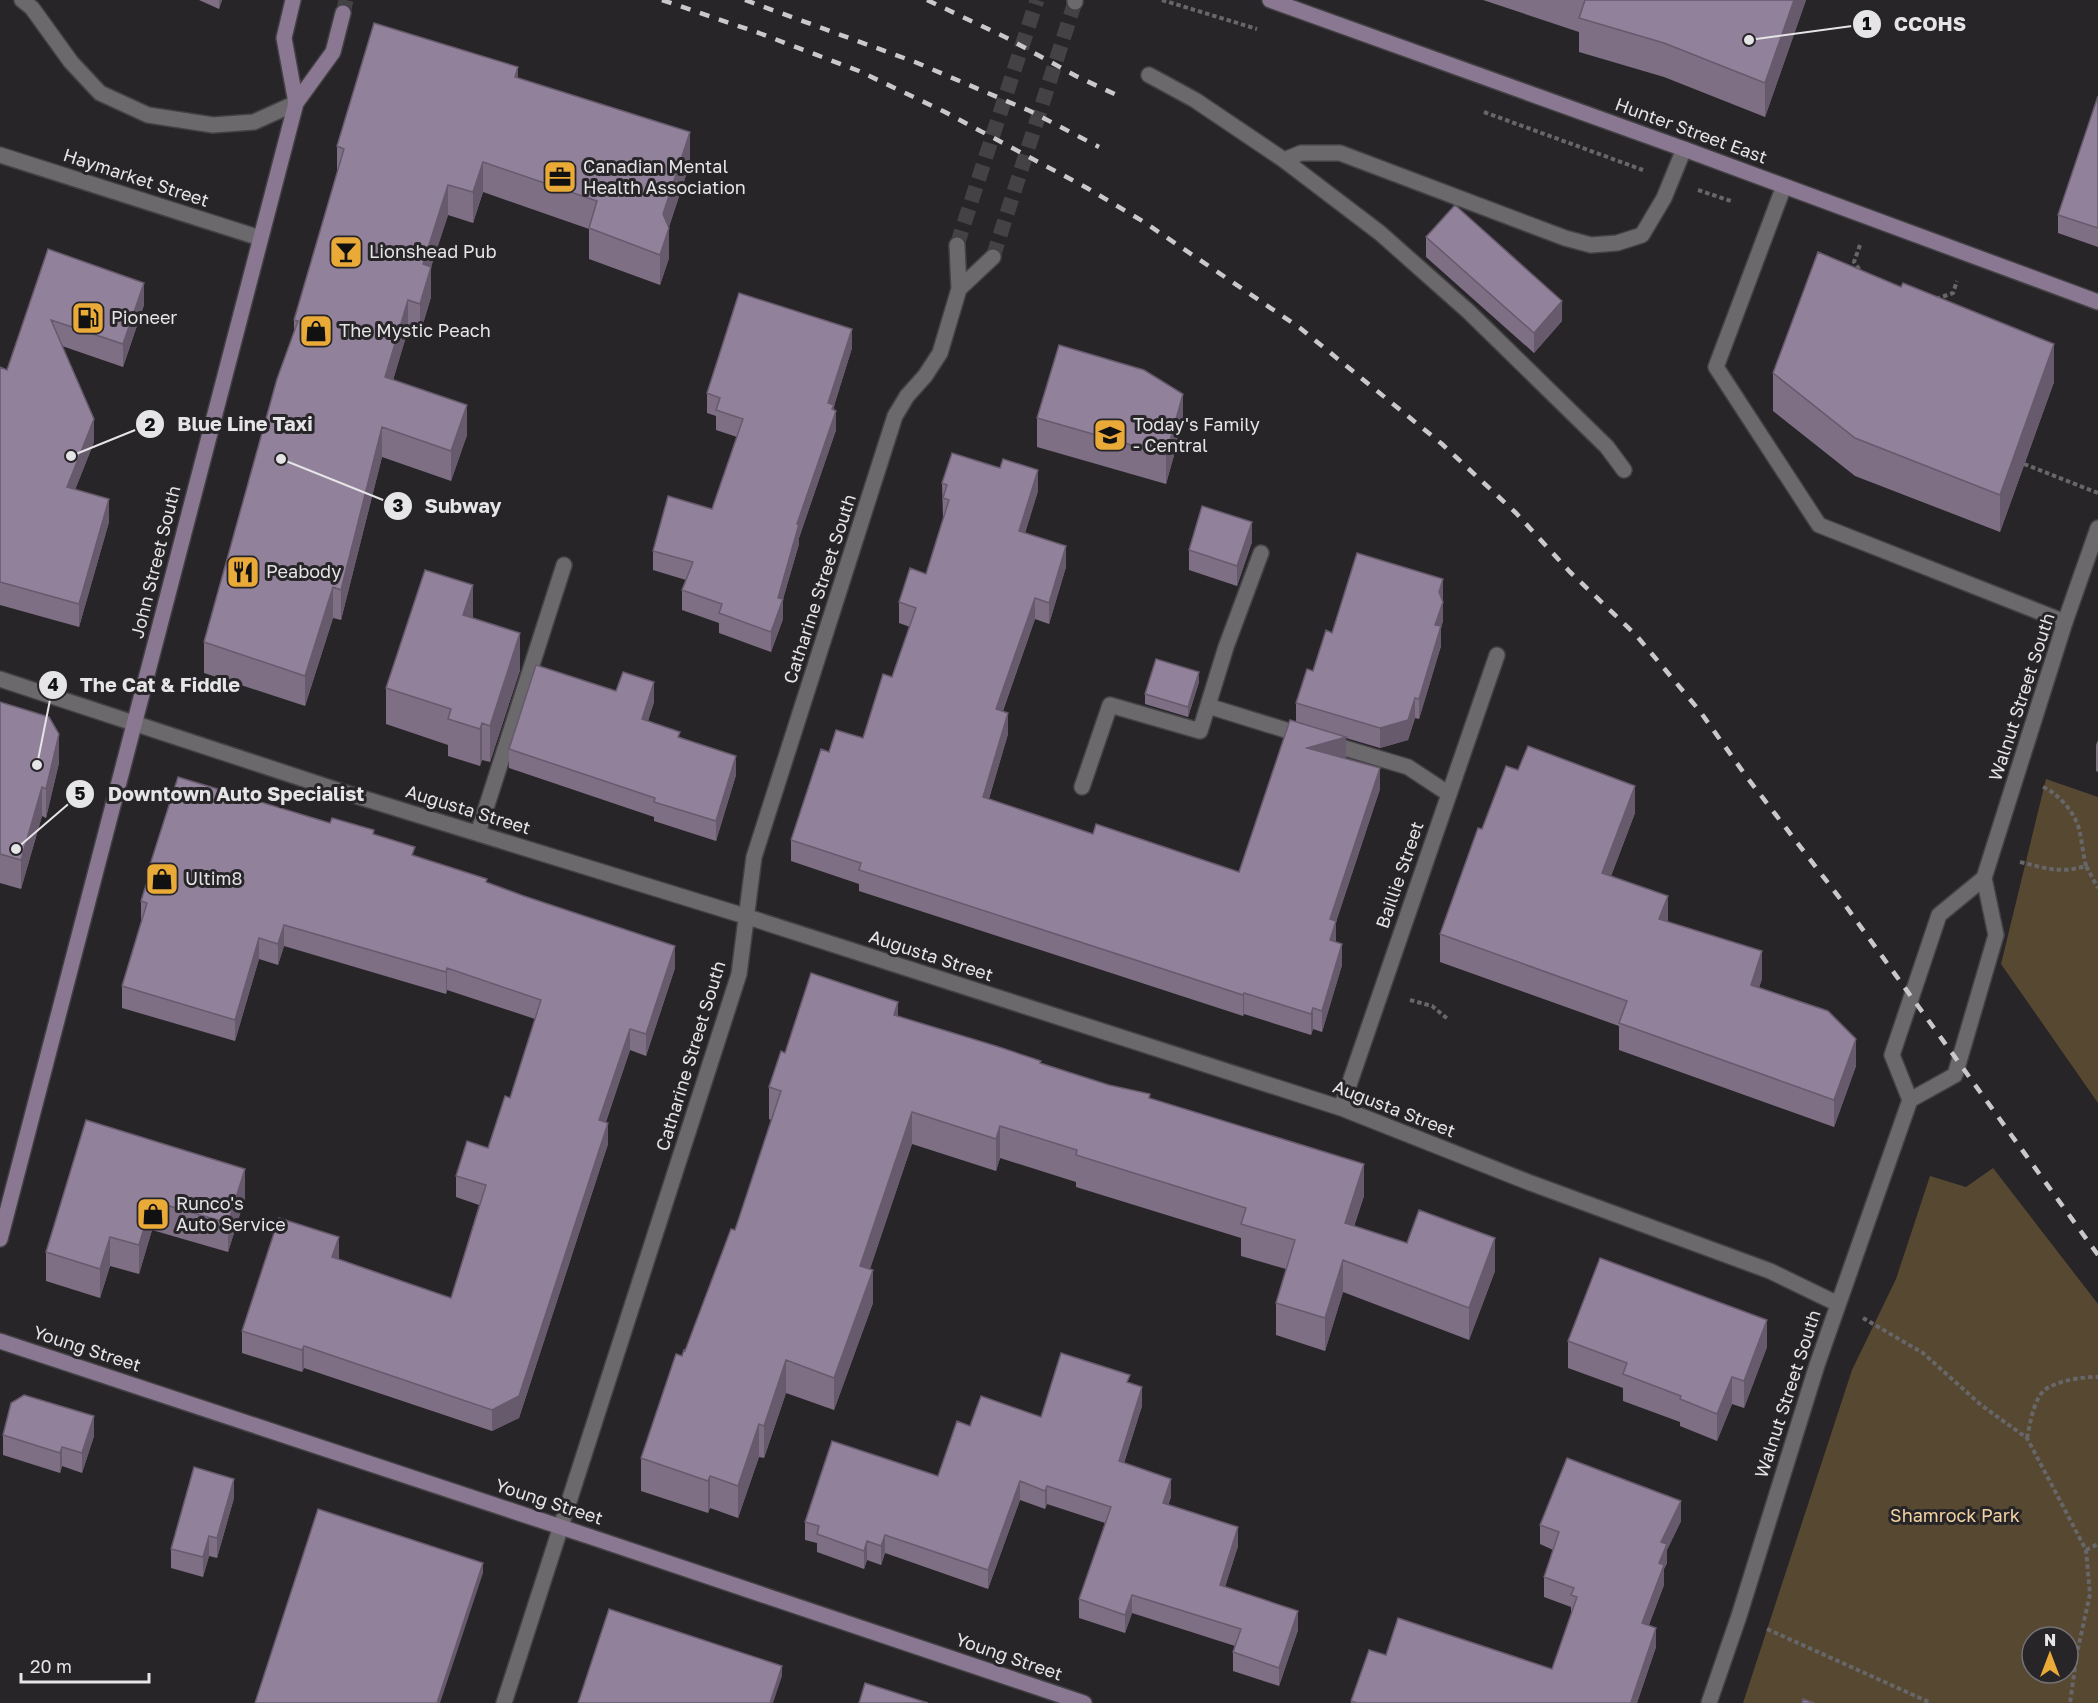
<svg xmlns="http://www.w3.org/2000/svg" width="2098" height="1703" font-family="'Golos Text',sans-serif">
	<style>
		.green { fill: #574831; fill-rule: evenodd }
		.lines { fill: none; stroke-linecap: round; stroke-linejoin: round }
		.street-tunnel { stroke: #444244; stroke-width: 15; stroke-dasharray: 15 8; stroke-linecap: butt }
		.secondary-tunnel { stroke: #444244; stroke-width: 15; stroke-dasharray: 15 8; stroke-linecap: butt }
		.lane-casing { stroke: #434144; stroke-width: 18 }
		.street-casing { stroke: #434144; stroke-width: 18 }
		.secondary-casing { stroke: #434144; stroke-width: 18 }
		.path { stroke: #676668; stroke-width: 4; stroke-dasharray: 4.5 3; stroke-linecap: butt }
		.lane { stroke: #6b696c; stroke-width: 15 }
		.street { stroke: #6b696c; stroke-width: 15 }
		.secondary { stroke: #8a7893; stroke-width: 15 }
		.rail { stroke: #c9c8ca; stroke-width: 4.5; stroke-dasharray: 10 10; stroke-linecap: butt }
		.wall { fill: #7e6f85 }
		.shaded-wall { fill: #665a6c }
		.building { fill: #92819b; stroke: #665a6c; stroke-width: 1.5 }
		.labels { text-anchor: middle; stroke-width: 6; stroke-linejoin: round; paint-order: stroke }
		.street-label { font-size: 18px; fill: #e5e4e6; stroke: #272528 }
		.poi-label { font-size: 18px; fill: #e5e4e6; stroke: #272528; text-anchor: start }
		.park-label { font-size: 18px; fill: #f3d3a2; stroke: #272528 }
		.leader { fill: none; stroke: #e5e4e6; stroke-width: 2 }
		.callout-dot { fill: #e5e4e6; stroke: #272528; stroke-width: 2 }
		.mark-label { font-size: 18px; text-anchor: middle; font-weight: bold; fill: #111 }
		.callout-label { font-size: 20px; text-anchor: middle; font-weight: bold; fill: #e5e4e6; stroke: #272528; stroke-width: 6; stroke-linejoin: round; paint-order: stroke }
	</style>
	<rect width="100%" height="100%" fill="#272528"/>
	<!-- green -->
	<path class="green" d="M2046 779 2098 797V1103L2001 964Z
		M1993 1168 2098 1304V1703H1743L1852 1370 1896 1279 1930 1176 1966 1187ZM2032 1637H2068V1673H2032Z"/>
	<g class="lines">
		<!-- street-tunnel -->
		<path class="street-tunnel" d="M957 245 1037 0
			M993 257 1075 2"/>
		<!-- secondary-tunnel -->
		<path class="secondary-tunnel" d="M343 13 346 0"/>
		<!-- lane casing -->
		<g class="lane-casing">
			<path id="lane" d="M22 0 32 8 71 62 100 93 148 115 213 125 254 122 296 103
				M1149 75 1195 100 1284 160
				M1784 186 1716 367 1819 525 2065 622
				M1624 470 1607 447 1469 312 1380 233 1284 160 1301 153H1340L1565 238 1591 245 1617 243 1642 235 1664 198 1684 149
				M1208 706 1305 736
				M1328 743 1408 767 1449 794
				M1082 787 1110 705 1200 731 1226 647 1261 553
				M478 833 564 565"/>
		</g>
		<!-- street casing -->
		<g class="street-casing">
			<path id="street" d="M1075 0V2
				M0 155 260 238
				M959 289 993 257
				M0 679 340 791 748 917 1341 1108 1528 1182 1770 1271 1838 1304
				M1910 1100 1955 1075 1996 935 1984 878 2065 622 2098 528
				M1341 1108 1497 655
				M504 1703 739 974 754 857 895 416 907 396 925 376 940 353 959 289 957 245
				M1709 1703 1739 1616 1817 1365 1910 1100 1892 1055 1939 915 1984 878"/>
		</g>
		<!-- secondary casing -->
		<g class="secondary-casing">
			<path id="secondary" d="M293 0 284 38 296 103
				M1270 0 1684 149 2098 302
				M0 1239 296 103 333 52 343 13
				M0 1341 597 1539 1084 1703"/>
		</g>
		<!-- path -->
		<path class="path" d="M1162 0 1257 29
			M1484 112 1643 170
			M1698 190 1731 201
			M1860 245 1854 262 1862 273
			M1936 299 1953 293 1957 281
			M2024 464 2098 493
			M2043 787C2058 793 2075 813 2079 829 2082 841 2083 854 2086 866
			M2020 862C2046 868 2058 874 2086 866L2098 888
			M1410 1000 1432 1006 1449 1020
			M1863 1318 1923 1353 1981 1405 2027 1438 2086 1550 2090 1594 2077 1653 2070 1703
			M2027 1438C2030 1424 2034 1397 2046 1389 2060 1380 2082 1377 2098 1377
			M2086 1550 2098 1544
			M1767 1629 1931 1703"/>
		<!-- lane -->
		<use href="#lane" class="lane"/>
		<!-- street -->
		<use href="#street" class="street"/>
		<!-- secondary -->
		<use href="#secondary" class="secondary"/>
		<!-- rail -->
		<path class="rail" d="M662 0 759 33 859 71 945 112 1087 188 1144 222 1300 328 1442 444 1516 513 1570 572 1636 635 1699 710 1746 776 1845 905 2098 1255
			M745 0 915 62 1030 111 1099 147
			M927 0 1007 38 1076 76 1123 98"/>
	</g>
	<!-- wall -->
	<path class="wall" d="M199 0H222L219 9Z
		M1483 0H1806L1765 117 1664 77 1579 52V32Z
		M518 78 690 163 669 227V258L660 285 589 259V229L483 192 473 223 448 215 431 267V297L420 334 408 330 393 380 467 435 451 481 382 457 341 620 333 618 305 706 204 673V642L294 332V320L337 173V146Z
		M2098 96V247L2058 233V215Z
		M1426 237 1562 321 1534 353 1426 257Z
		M48 249 144 305 123 367 62 346 94 442 75 490 109 522 79 627 0 605V367L7 370Z
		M852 348 834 406 836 430 799 538V544L783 599V619L771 652 719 633V623L682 610V590L686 580 653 570V551L712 509 737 437 716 430V416L707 413V393Z
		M1773 373 2054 382 2000 532 1855 476 1773 411Z
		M1037 418 1183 423 1166 484 1037 447Z
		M942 483 1038 491 1025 533 1066 567 1049 624 1035 619 1003 711 1008 734 989 799 1093 834 1239 872 1296 722V703L1332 633 1443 599V621L1441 627V646L1419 719 1415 718 1408 740 1380 748 1346 738V758L1344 759 1380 789 1336 922V942L1342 965 1322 1032 1313 1029 1311 1035 1244 1014 1243 1016 859 891V884L791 861V840L829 752 863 738 892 677 910 627 899 623V602L926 574 943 519Z
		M1252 542 1237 586 1189 570V550Z
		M473 618 520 670 490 762 482 760 480 766 448 756V745L386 724V688Z
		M1199 682 1188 717 1145 704V694Z
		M616 691 654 702 648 721 680 738 736 775 716 841 654 821V817L509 768V749Z
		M0 702 59 763 46 818 42 816 21 889 0 883Z
		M2098 740V772L2096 771V745Z
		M1635 813 1611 876 1668 921 1762 979 1759 987 1856 1066 1834 1127 1619 1050V1026L1440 962V934Z
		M330 823 374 835 415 856 487 883 675 968 646 1056 630 1050 606 1122 608 1144 519 1418 492 1431 304 1368 302 1372 242 1353V1331L339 1259 451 1298 479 1205 456 1197V1176L488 1148 510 1098 535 1019 447 990 446 994 284 946 278 965 259 959 235 1041 122 1008V986L141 922V901L148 878V871Z
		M898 1017 1150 1099 1364 1196 1354 1226 1495 1271 1469 1340 1343 1292 1325 1351 1276 1335V1303L1286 1269 1241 1256V1238L1076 1187V1182L1000 1158 996 1171 912 1144 870 1269 873 1303 834 1410 786 1393 764 1458 759 1457 738 1518 710 1508 708 1513 641 1491V1458L682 1356 685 1351 735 1230 771 1120 769 1119V1087L785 1053Z
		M86 1120 245 1198 228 1252 152 1230 139 1274 110 1266 100 1298 46 1281V1252Z
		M1568 1341 1767 1347 1744 1408 1732 1404 1717 1441 1680 1426V1422L1623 1401V1388L1568 1368Z
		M1130 1383 1142 1406 1124 1463 1171 1497 1168 1505 1238 1546 1225 1587 1298 1630 1279 1686 1233 1671V1652L1235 1646 1132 1613 1125 1633 1079 1618V1599L1105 1523 1047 1504 1045 1509 1020 1500 988 1589 885 1553 881 1565 867 1560 864 1569 817 1552V1543L805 1540V1522L938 1476 970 1426 1041 1417Z
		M3 1435 94 1436 82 1473 62 1466 60 1473 3 1455Z
		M234 1498 217 1558 209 1556 203 1577 171 1568V1549Z
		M1681 1521 1667 1550V1563L1664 1569V1585L1649 1625 1656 1647 1637 1703H1351V1701L1386 1655 1552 1669 1571 1614V1607L1544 1597V1577L1553 1550 1540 1544V1525Z"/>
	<!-- shaded-wall -->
	<path class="shaded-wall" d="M219 0H222L219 9Z
		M1794 0H1806L1765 117V83Z
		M518 67V97L515 77Z
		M690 132V163L663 244V214Z
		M483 162V192L473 223V192Z
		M448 185V215L431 267V297L420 334V304L423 264Z
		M669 228V258L660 285V255Z
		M144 283V305L123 367V344Z
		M408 300V330L385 407V377Z
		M1562 301V321L1534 353V333Z
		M852 329V348L834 406V418L836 411V430L799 538V544L783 599V619L771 652V632L778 598 797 524 828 403Z
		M2054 344V382L2000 532V495Z
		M1183 394V423L1166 484V455Z
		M467 405V435L451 481V451Z
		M94 419V442L67 510V487Z
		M382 427V457L341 620V590Z
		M1038 470V491L1019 553V531Z
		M109 499V522L79 627V604Z
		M1252 522V542L1237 586V566Z
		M1066 546V567L1049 624V603Z
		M1443 579V599L1439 611V592Z
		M473 585V622L463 615Z
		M333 587V618L305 706V676Z
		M1035 598V619L996 730V709Z
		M1443 602V621L1441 627V646L1419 719V699L1435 625Z
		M520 633V670L490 762V726Z
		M1199 672V682L1188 717V707Z
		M654 682V702L642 739V719Z
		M1415 698V718L1408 740 1380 748V728Z
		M1008 713V734L983 818V797Z
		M482 723V760L480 766V729Z
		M59 734V763L46 818V789Z
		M1346 737V758L1307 769V748Z
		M736 756V775L716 841V821Z
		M1380 768V789L1336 922V942L1330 961V919Z
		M1635 786V813L1602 900V873Z
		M42 787V816L21 889V860Z
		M1668 896V924L1659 919Z
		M284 925V946L278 965V944Z
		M259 938V959L235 1041V1020Z
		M1342 944V965L1322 1032V1011Z
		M675 946V968L646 1056V1034Z
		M1762 951V979L1751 1012V985Z
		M447 968V990L446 994V972Z
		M1244 993V1014L1243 1016V995Z
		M898 1002V1035L894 1015Z
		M1313 1008V1029L1311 1035V1014Z
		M630 1029V1050L599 1141V1120Z
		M1856 1039V1066L1834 1127V1100Z
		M912 1112V1144L860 1298V1266Z
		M608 1123V1144L519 1418 492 1431V1410Z
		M1000 1126V1158L996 1171V1139Z
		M1364 1164V1196L1345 1255V1223Z
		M245 1169V1198L228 1252V1223Z
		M152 1201V1230L139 1274V1245Z
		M110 1237V1266L100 1298V1269Z
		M339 1237V1259L332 1279V1257Z
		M1495 1238V1271L1469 1340V1308Z
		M1343 1260V1292L1325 1351V1318Z
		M873 1270V1303L834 1410V1378Z
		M1767 1320V1347L1744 1408V1381Z
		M304 1346V1368L302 1372V1350Z
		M786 1360V1393L764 1458V1426Z
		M1732 1377V1404L1717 1441V1414Z
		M1142 1387V1406L1119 1479V1461Z
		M94 1416V1436L82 1473V1453Z
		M759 1424V1457L738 1518V1486Z
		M62 1447V1466L60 1473V1453Z
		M710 1476V1508L708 1513V1481Z
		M234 1479V1498L217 1558V1538Z
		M1171 1479V1497L1163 1522V1503Z
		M1020 1481V1500L988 1589V1570Z
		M1047 1486V1504L1045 1509V1491Z
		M1681 1501V1521L1667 1550V1563L1664 1569V1585L1642 1642V1623L1659 1563 1661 1542Z
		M1238 1527V1546L1220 1603V1585Z
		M885 1535V1553L881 1565V1546Z
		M209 1536V1556L203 1577V1557Z
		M867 1541V1560L864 1569V1551Z
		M483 1563V1573L440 1703H437Z
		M1132 1595V1613L1125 1633V1615Z
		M1298 1611V1630L1279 1686V1668Z
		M1656 1628V1647L1637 1703H1631Z
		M782 1666V1676L773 1703H770Z"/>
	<!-- building -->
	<path class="building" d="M1584 0H1794L1765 83 1664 43 1579 18 1585 0Z
		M374 23 518 67 515 77 690 132 663 214 669 228 660 255 589 228 597 201 483 162 473 192 448 185 423 264 431 267 420 304 408 300 385 377 467 405 451 451 382 427 341 590 333 587 305 676 204 642 277 379 298 321 294 320 344 149 337 146Z
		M2098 96V228L2058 215Z
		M1455 205 1562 301 1534 333 1426 237Z
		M48 249 144 283 123 344 51 320 94 419 67 487 109 499 79 604 0 582V367L7 370Z
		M1818 252 1901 287 1903 283 2054 344 2000 495 1855 438 1773 373Z
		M739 293 852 329 828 403 834 405 832 409 836 411 797 524H799L778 598 783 599 771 632 719 613 722 604 682 590 693 562 653 551 668 496 712 509 743 419 716 410 720 398 707 393Z
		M1059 345 1144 370 1183 394 1166 455 1037 418Z
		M952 453 1000 468 1003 459 1038 470 1019 531 1066 546 1049 603 1035 598 996 709 1008 713 983 797 1093 834 1096 824 1239 872 1290 720 1346 737 1307 748 1380 768 1330 919 1336 921 1330 940 1342 944 1322 1011 1313 1008 1311 1014 1244 993 1243 995 859 870 861 863 791 840 821 749 829 752 836 730 863 738 883 674 892 677 916 608 899 602 910 568 926 574 949 500 943 498 947 485 942 483Z
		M1202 506 1252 522 1237 566 1189 550Z
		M1357 553 1443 579 1439 592 1443 602 1435 625 1441 626 1419 699 1415 698 1408 720 1380 728 1296 703 1307 669 1313 671 1326 630 1332 633Z
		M425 570 473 585 463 615 520 633 490 726 482 723 480 729 448 719 451 709 386 688Z
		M1156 659 1199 672 1188 707 1145 694Z
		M536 665 616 691 623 672 654 682 642 719 680 732 678 737 736 756 716 821 654 802 655 798 509 749Z
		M0 702 49 717 59 734 46 789 42 787 21 860 0 854Z
		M1528 746 1635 786 1602 873 1668 896 1659 919 1762 951 1751 985 1828 1011 1856 1039 1834 1100 1619 1023 1627 1001 1440 934 1478 828 1482 829 1506 766 1518 770Z
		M178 777 330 823 332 818 374 830 373 834 415 847 412 855 487 879 486 882 524 896 675 946 646 1034 630 1029 599 1120 608 1123 519 1396 492 1410 304 1346 302 1350 242 1331 279 1218 339 1237 332 1257 451 1298 486 1185 456 1176 467 1141 488 1148 505 1096 510 1098 541 1000 447 968 446 972 284 925 278 944 259 938 235 1020 122 986 147 903 141 901 150 872 148 871Z
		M811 973 898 1002 894 1015 996 1046 1041 1061 1040 1063 1109 1085 1150 1094 1149 1098 1364 1164 1345 1223 1407 1243 1419 1210 1495 1238 1469 1308 1343 1260 1325 1318 1276 1303 1295 1240 1241 1224 1246 1208 1076 1155 1077 1150 1000 1126 996 1139 912 1112 860 1266 873 1270 834 1378 786 1360 764 1426 759 1424 738 1486 710 1476 708 1481 641 1458 676 1354 682 1356 684 1350 685 1351 731 1229 735 1230 781 1091 769 1087 781 1051 785 1053Z
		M86 1120 245 1169 228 1223 152 1201 139 1245 110 1237 100 1269 46 1252Z
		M1600 1258 1767 1320 1744 1381 1732 1377 1717 1414 1680 1399 1681 1396 1623 1374 1627 1363 1568 1341Z
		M1061 1353 1130 1375 1127 1382 1142 1387 1119 1461 1171 1479 1163 1503 1238 1527 1220 1585 1298 1611 1279 1668 1233 1652 1241 1629 1132 1595 1125 1615 1079 1599 1111 1507 1047 1486 1045 1491 1020 1481 988 1570 885 1535 881 1546 867 1541 864 1551 817 1534 819 1526 805 1522 832 1441 938 1476 957 1421 970 1426 981 1396 1041 1417Z
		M24 1395 94 1416 82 1453 62 1447 60 1453 3 1435 11 1403Z
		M1567 1458 1681 1501 1661 1542 1667 1544 1659 1563 1664 1565 1642 1623 1656 1628 1631 1702 1632 1703H1357L1351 1701 1369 1650 1386 1655 1398 1618 1552 1669 1577 1597 1571 1595 1574 1588 1544 1577 1559 1532 1540 1525Z
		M194 1467 234 1479 217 1538 209 1536 203 1557 171 1549Z
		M318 1509 483 1563 437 1703H255Z
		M609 1609 782 1666 770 1703H578Z
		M865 1683 928 1703H859Z
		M1803 1699 1814 1703H1802Z"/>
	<!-- icons -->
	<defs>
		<g id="office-square" transform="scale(1.725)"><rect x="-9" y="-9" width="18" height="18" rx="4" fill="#eaaa38" stroke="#272528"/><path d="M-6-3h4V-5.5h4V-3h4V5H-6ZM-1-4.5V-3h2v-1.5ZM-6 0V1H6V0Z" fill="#111"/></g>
		<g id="bar-square" transform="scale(1.725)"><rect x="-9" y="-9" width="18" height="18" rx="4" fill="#eaaa38" stroke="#272528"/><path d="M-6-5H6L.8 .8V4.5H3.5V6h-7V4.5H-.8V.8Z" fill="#111"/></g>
		<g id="fuel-square" transform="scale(1.725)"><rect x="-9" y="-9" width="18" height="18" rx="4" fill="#eaaa38" stroke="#272528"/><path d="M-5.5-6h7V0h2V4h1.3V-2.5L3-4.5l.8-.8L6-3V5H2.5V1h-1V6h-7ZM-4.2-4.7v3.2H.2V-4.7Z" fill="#111"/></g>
		<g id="shop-square" transform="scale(1.725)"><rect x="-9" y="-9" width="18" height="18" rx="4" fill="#eaaa38" stroke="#272528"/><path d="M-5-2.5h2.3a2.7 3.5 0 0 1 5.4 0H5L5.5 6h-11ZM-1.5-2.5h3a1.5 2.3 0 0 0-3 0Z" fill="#111"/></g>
		<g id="school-square" transform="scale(1.725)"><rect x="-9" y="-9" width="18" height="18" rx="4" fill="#eaaa38" stroke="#272528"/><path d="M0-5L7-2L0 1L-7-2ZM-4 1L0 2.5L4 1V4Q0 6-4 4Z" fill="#111"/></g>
		<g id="restaurant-square" transform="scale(1.725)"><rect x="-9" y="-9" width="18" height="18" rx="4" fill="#eaaa38" stroke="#272528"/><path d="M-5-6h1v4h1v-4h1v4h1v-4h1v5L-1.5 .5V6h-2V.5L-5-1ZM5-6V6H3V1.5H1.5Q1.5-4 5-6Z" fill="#111"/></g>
	</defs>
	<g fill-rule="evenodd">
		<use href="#office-square" x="560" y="177"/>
		<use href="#bar-square" x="346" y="252"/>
		<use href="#fuel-square" x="88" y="318"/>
		<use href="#shop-square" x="316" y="331"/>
		<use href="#school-square" x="1110" y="435"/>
		<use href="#restaurant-square" x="243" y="572"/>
		<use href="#shop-square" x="162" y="879"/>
		<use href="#shop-square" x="153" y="1214"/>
	</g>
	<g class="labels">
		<!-- street labels -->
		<g class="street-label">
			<text transform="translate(1691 131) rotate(20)" y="6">Hunter Street East</text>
			<text transform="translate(136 178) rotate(18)" y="6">Haymarket Street</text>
			<text transform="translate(156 562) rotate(-76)" y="6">John Street South</text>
			<text transform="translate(820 589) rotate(-72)" y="6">Catharine Street South</text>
			<text transform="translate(2022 697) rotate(-72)" y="6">Walnut Street South</text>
			<text transform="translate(468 810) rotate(17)" y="6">Augusta Street</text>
			<text transform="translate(1400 875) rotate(-71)" y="6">Baillie Street</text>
			<text transform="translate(931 956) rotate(18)" y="6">Augusta Street</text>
			<text transform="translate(691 1056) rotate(-73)" y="6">Catharine Street South</text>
			<text transform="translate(1394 1109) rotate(21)" y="6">Augusta Street</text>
			<text transform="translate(87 1349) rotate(18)" y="6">Young Street</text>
			<text transform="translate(1788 1394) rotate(-72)" y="6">Walnut Street South</text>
			<text transform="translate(549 1502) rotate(18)" y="6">Young Street</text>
			<text transform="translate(1009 1657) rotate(19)" y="6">Young Street</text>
		</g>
		<!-- poi labels -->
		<g class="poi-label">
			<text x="583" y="173">Canadian Mental<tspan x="583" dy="21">Health Association</tspan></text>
			<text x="369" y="258">Lionshead Pub</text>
			<text x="111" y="324">Pioneer</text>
			<text x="339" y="337">The Mystic Peach</text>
			<text x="1133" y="431">Today's Family<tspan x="1133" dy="21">- Central</tspan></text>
			<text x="266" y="578">Peabody</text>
			<text x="185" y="885">Ultim8</text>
			<text x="176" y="1210">Runco's<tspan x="176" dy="21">Auto Service</tspan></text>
		</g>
		<!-- park labels -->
		<g class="park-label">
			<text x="1955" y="1522">Shamrock Park</text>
		</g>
	</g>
	<!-- callouts -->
	<path class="leader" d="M1749 40L1867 24M71 456L150 424M281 459L398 506M37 765L53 685M16 849L80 794"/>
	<g class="callout-dot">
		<circle cx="1749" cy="40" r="6"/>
		<circle cx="71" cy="456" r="6"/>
		<circle cx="281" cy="459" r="6"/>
		<circle cx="37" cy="765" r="6"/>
		<circle cx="16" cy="849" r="6"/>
		<circle cx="1867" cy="24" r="15"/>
		<circle cx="150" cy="424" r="15"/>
		<circle cx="398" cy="506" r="15"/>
		<circle cx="53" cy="685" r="15"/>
		<circle cx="80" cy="794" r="15"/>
	</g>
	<g class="mark-label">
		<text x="1867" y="30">1</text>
		<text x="150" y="431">2</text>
		<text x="398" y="512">3</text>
		<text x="53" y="691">4</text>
		<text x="80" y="800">5</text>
	</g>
	<g class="callout-label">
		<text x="1930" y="31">CCOHS</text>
		<text x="245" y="431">Blue Line Taxi</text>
		<text x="463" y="513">Subway</text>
		<text x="160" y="692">The Cat &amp; Fiddle</text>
		<text x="236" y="801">Downtown Auto Specialist</text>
	</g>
	<!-- north arrow -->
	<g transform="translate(2050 1655)"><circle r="28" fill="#272528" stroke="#737174" stroke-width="1.5"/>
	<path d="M0-4.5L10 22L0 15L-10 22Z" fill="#eaaa38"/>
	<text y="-9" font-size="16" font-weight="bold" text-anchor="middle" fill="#e5e4e6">N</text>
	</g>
	<!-- scale -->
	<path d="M21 1673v9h128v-9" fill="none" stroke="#e5e4e6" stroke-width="3"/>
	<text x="30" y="1673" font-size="18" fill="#e5e4e6" stroke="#272528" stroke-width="4.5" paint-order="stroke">20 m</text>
</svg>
